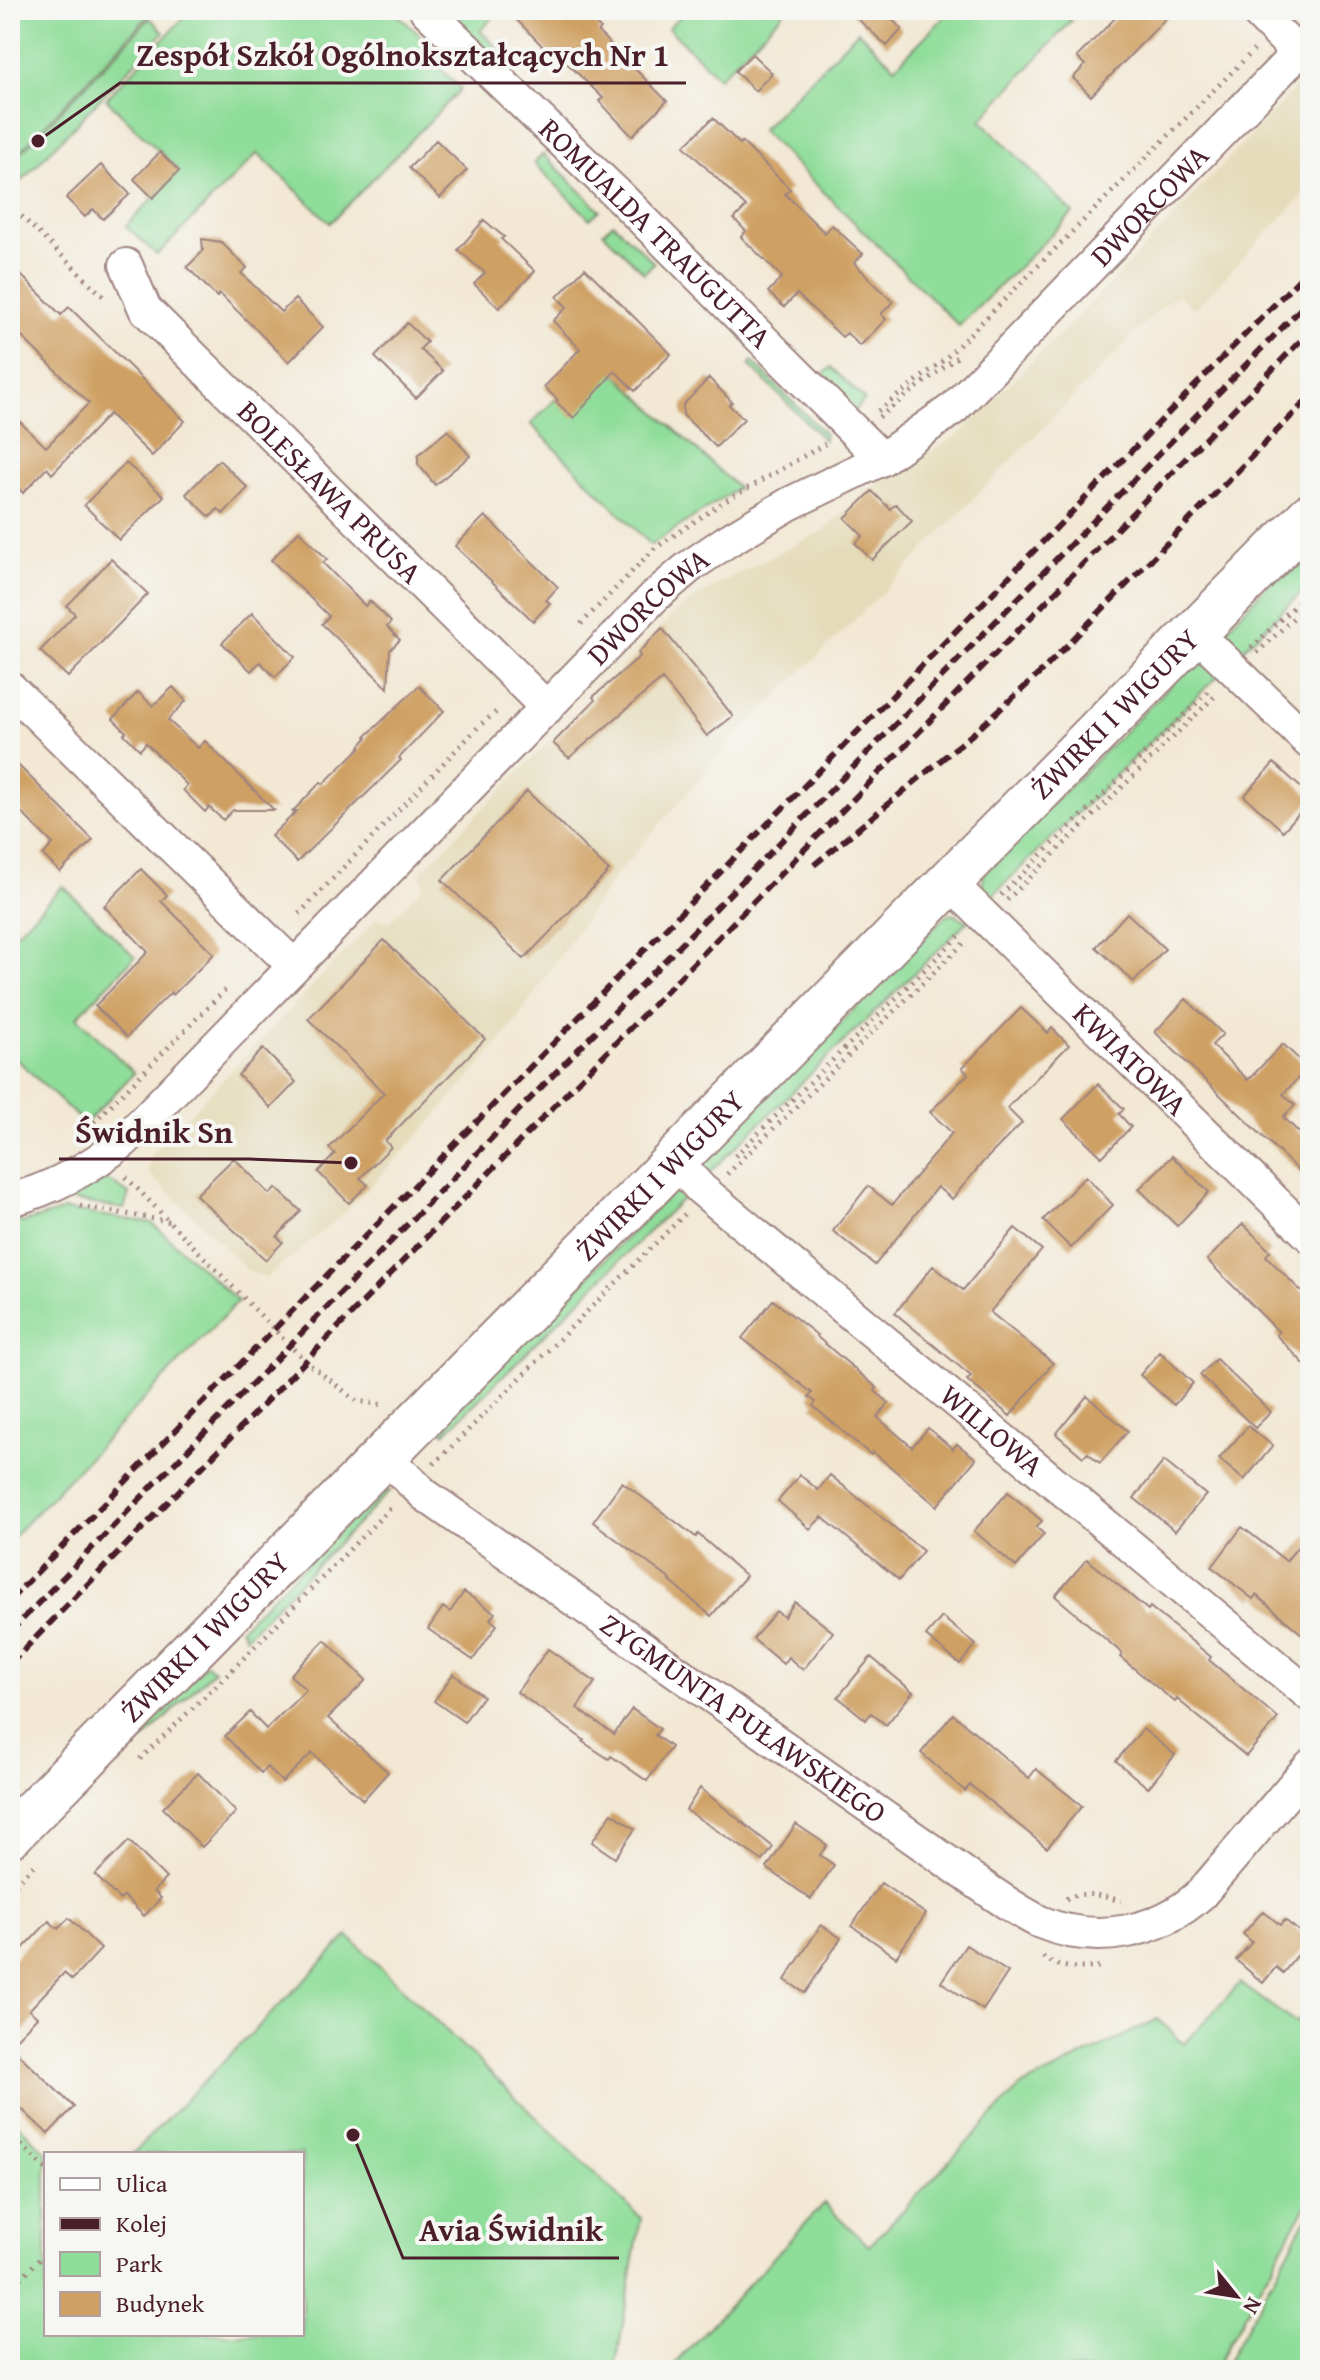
<svg xmlns="http://www.w3.org/2000/svg" width="1320" height="2380" font-family="'Gentium Book Plus',serif">
	<style>
		.built { fill: #e4dbba }
		.green { fill: #8fdd9a; stroke: #6c7e62; stroke-width: 2 }
		.building { fill: #cfa063 }
		.lines { fill: none; stroke-linecap: round; stroke-linejoin: round }
		.minor-casing { stroke: #9e8480; stroke-width: 36 }
		.secondary-casing { stroke: #9e8480; stroke-width: 48 }
		.path { stroke: #9e8480; stroke-width: 5; stroke-dasharray: 2 6; stroke-linecap: butt }
		.minor { stroke: #fff; stroke-width: 32 }
		.secondary { stroke: #fff; stroke-width: 44 }
		.rail { stroke: #4a1f2b; stroke-width: 6; stroke-dasharray: 12 6; stroke-linecap: butt }
		.labels { text-anchor: middle; stroke-width: 8; stroke-linejoin: round; paint-order: stroke }
		.street-label { font-size: 30px; fill: #4a1f2b; stroke: #f6f6f2 }
		.leader { fill: none; stroke: #4a1f2b; stroke-width: 3 }
		.callout-dot { fill: #4a1f2b; stroke: #f6f6f2; stroke-width: 3 }
		.callout-label { font-size: 32px; text-anchor: middle; font-weight: bold; fill: #4a1f2b; stroke: #f6f6f2; stroke-width: 8; stroke-linejoin: round; paint-order: stroke }
	</style>
	<rect width="100%" height="100%" fill="#f6f6f2"/>
	<filter id="ink" filterUnits="userSpaceOnUse"><feTurbulence type="fractalNoise" baseFrequency=".0125" numOctaves="2"/><feDisplacementMap in="SourceGraphic" scale="16" xChannelSelector="R" yChannelSelector="G"/><feConvolveMatrix kernelMatrix="1 2 1 2 8 2 1 2 1" color-interpolation-filters="sRGB"/></filter>
	<filter id="wash" filterUnits="userSpaceOnUse"><feTurbulence type="fractalNoise" baseFrequency=".006" numOctaves="4" result="noise"/><feDisplacementMap in="SourceGraphic" scale="32" xChannelSelector="R" yChannelSelector="G"/><feGaussianBlur stdDeviation="1.8" result="paint"/><feColorMatrix in="noise" values="0 0 0 0 0 0 0 0 0 0 0 0 0 0 0 0 0 1.4 0 .05"/><feComposite in="paint" operator="in"/></filter>
	<g filter="url(#wash)">
		<rect width="100%" height="100%" fill="#f2e8d4"/>
		<!-- built -->
		<path class="built" d="M1310 73V188L1194 309 1177 294 1156 312 879 596 743 729 615 876 507 1033 433 1120 345 1212 266 1278 247 1270 148 1172 151 1154 377 918 389 922 424 886 420 873 681 607 722 582 824 530 867 490 958 435 1102 292Z"/>
		<!-- green -->
		<path class="green" d="M10 10H154L10 162Z
			M191 10H393L428 43 421 50 461 89 330 223 258 153 157 255 126 226 179 171 106 99Z
			M445 10H500L480 31 505 55 499 61Z
			M686 10H786L719 78 668 28Z
			M951 10H1060L1071 21 981 120 1073 213 959 326 761 130 858 31 895 67Z
			M150 18 164 32 10 193V164Z
			M543 154 600 210 590 219 534 163Z
			M613 223 654 263 644 273 603 232Z
			M597 357 738 488 651 545 531 424Z
			M752 361 825 434 824 440 749 365Z
			M831 367 865 400 854 411 821 377Z
			M1310 539V584L1235 657 1227 645 1224 632Z
			M1197 659H1204L1224 670 986 902 981 892 985 871Z
			M63 886 135 957 77 1017 134 1073 85 1124 10 1053V939Z
			M952 914 968 921 707 1175 704 1168 705 1160 947 915Z
			M108 1180 129 1194 124 1209 63 1199 100 1181Z
			M679 1191H690L445 1433 438 1427 671 1193Z
			M65 1210 152 1223 238 1301 10 1540V1216L17 1214 21 1223Z
			M390 1491 245 1637 240 1628 379 1492Z
			M206 1664 214 1670 118 1765 113 1760Z
			M348 1936 641 2218 615 2370H10V2116L48 2154H46V2334H302V2154H132Z
			M1240 1983 1295 2023 1310 2008V2198L1214 2370H669L824 2203 869 2246 1020 2087 1158 2019 1184 2044Z
			M1310 2212V2370H1223Z"/>
		<g id="blocks">
			<!-- building -->
			<path class="building" d="M507 10H581L601 29 598 32 667 101 632 136 599 101 603 98 567 63 563 67Z
				M848 10H882L902 29 887 46Z
				M1123 10H1174L1091 96 1073 78 1085 65 1077 57Z
				M752 54 772 73 755 91 735 71Z
				M713 118 740 144 742 142 790 189 785 194 825 233 832 225 863 254 854 263 893 302 881 314 886 319 860 346 847 333 842 337 797 294 784 307 768 292 782 277 741 237 746 231 734 219 746 207 684 146Z
				M436 140 467 170 440 198 409 168Z
				M160 152 179 171 153 198 134 179Z
				M101 165 130 194 103 219 93 209 85 217 66 198Z
				M484 220 504 237 501 239 535 271 499 308 474 284 485 273 458 250Z
				M202 239 221 242 247 268 241 273 281 312 295 299 323 327 289 362 220 294 217 297 187 267 203 251Z
				M10 264 61 315 69 307 185 421 152 456 109 414 52 474 47 468 23 493 10 479V412L46 447 89 403 10 325Z
				M585 268 671 354 635 391 615 371 574 418 556 402 558 400 544 387 580 349 553 321 567 307 557 297Z
				M407 323 427 342 420 349 443 371 416 398 375 357Z
				M709 378 732 402 729 405 744 419 716 447 683 415V405Z
				M448 430 470 456 435 485 418 464V455Z
				M219 460 248 488 223 514 218 509 210 517 186 494Z
				M126 463 164 496 119 540 84 505Z
				M872 491 890 509 896 504 912 521 872 560 855 543 863 536 845 518Z
				M485 516 558 587 546 600 550 603 533 621 455 546Z
				M299 531 327 559 323 563 365 606 370 601 391 622 387 627 400 640 390 650 388 688 322 624 329 616 271 560Z
				M111 559 148 594 68 677 40 651 75 614 67 606Z
				M252 613 295 657 275 677 260 662 251 671 222 643Z
				M662 628 733 716 707 736 662 679 569 758 553 743 595 700 593 697 640 656 638 653Z
				M419 686 444 711 399 758 401 760 297 862 271 836 297 811H293L321 782 323 784 361 747 360 746 367 738 366 736Z
				M173 687 186 701 168 720 198 748 205 741 274 810H233L223 820 209 807 205 812 183 790 187 785 146 743 140 750 124 734 126 732 113 719 138 692 153 706Z
				M10 757 93 840 60 872 43 855 53 844 10 801Z
				M1274 763 1310 796V801L1283 831 1244 796Z
				M527 791 609 871 524 959 442 880Z
				M141 869 167 895 161 901 214 954 173 995 171 992 127 1037 95 1006 148 952 104 906Z
				M1127 913 1165 949 1134 982 1096 947Z
				M384 940 485 1039 385 1141 391 1147 360 1178 368 1185 349 1203 318 1172 335 1154 329 1148 384 1093 308 1019Z
				M1186 999 1223 1034 1212 1045 1248 1080 1283 1044 1308 1068 1283 1094 1295 1105 1283 1117 1310 1143V1182L1155 1032Z
				M1021 1008 1048 1033 1052 1028 1069 1045 1007 1108 1022 1123 983 1162 952 1199 937 1187 875 1265 833 1231 868 1186 892 1205 952 1133 930 1112 968 1074 962 1068Z
				M263 1049 296 1082 271 1108 238 1075Z
				M1098 1084 1124 1109 1119 1114 1131 1127 1102 1157 1063 1119Z
				M1172 1156 1209 1192 1177 1226 1139 1189Z
				M234 1158 270 1194 276 1188 301 1211 277 1237 283 1242 266 1260 196 1195Z
				M1086 1176 1113 1205 1071 1248 1043 1220Z
				M1243 1224 1270 1251 1266 1256 1310 1300V1370L1276 1335 1279 1332 1207 1260Z
				M1015 1228 1042 1250 990 1312 1053 1363 1010 1416 967 1380 971 1376 895 1313 933 1266 963 1290Z
				M773 1300 817 1335 816 1336 877 1388 875 1391 889 1403 877 1417 912 1447 928 1428 953 1449 957 1444 976 1459 937 1506 873 1452 871 1455 813 1406 816 1402 809 1397 812 1393 742 1338Z
				M1160 1352 1193 1383 1174 1405 1140 1375Z
				M1216 1359 1271 1412 1255 1428 1200 1375Z
				M1087 1396 1128 1431 1100 1463 1088 1453 1083 1457 1056 1434Z
				M1248 1426 1273 1446 1244 1480 1219 1459Z
				M1164 1461 1206 1495 1175 1531 1134 1498Z
				M800 1475 818 1490 830 1475 923 1551 899 1580 822 1517 810 1529 778 1501Z
				M622 1482 696 1537 698 1534 746 1576 711 1616 670 1581 671 1580 593 1522Z
				M1008 1492 1042 1521 1036 1527 1044 1534 1016 1567 974 1531Z
				M1242 1527 1286 1561 1310 1532V1641L1256 1595 1253 1599 1212 1567Z
				M1087 1559 1148 1610 1150 1607 1211 1657 1209 1660 1278 1718 1246 1756 1177 1699 1175 1702 1120 1657 1123 1654 1055 1596Z
				M464 1592 495 1613 490 1619 497 1625 473 1660 428 1629 443 1607 450 1612Z
				M795 1602 833 1632 803 1670 788 1657 783 1664 753 1639 776 1611 784 1617Z
				M942 1617 976 1645 960 1664 926 1636Z
				M325 1640 366 1680 328 1718 388 1772 363 1800 312 1753 282 1782 267 1767 261 1773 225 1736 250 1712 266 1729 306 1690 290 1675Z
				M548 1649 595 1682 577 1708 614 1734 632 1709 660 1729 655 1735 671 1747 647 1781 611 1756 609 1759 583 1742 584 1740 517 1692Z
				M871 1657 913 1692 886 1725 871 1713 866 1720 838 1697Z
				M453 1674 483 1696 464 1722 434 1701Z
				M953 1714 1029 1778 1036 1769 1082 1806 1047 1848 970 1785 965 1791 921 1753Z
				M1143 1729 1175 1755 1148 1788 1116 1761Z
				M198 1773 236 1812 202 1847 163 1808Z
				M700 1788 773 1847 763 1861 686 1810Z
				M612 1813 635 1829 615 1858 592 1842Z
				M796 1824 827 1845 820 1855 834 1865 811 1899 767 1868Z
				M129 1841 166 1878 154 1891 161 1898 144 1916 124 1896 120 1900 95 1875Z
				M881 1883 926 1914 896 1957 852 1926Z
				M1263 1911 1280 1925 1285 1920 1310 1940 1283 1973 1276 1967 1263 1983 1236 1960 1252 1942 1243 1934Z
				M69 1918 101 1949 72 1980 64 1973 29 2010 37 2017 10 2045V1962L49 1921 58 1929Z
				M821 1925 841 1938 805 1993 785 1980Z
				M966 1945 1008 1972 983 2010 941 1982Z
				M10 2046 74 2107 48 2134 10 2098Z"/>
		</g>
	</g>
	<g filter="url(#ink)">
		<use href="#blocks" fill-opacity="0" stroke="#9e8480" stroke-width="2"/>
		<g class="lines">
			<!-- minor casing -->
			<g class="minor-casing">
				<g id="minor">
					<path id="s1" d="M426 10 621 198 882 459"/>
					<path d="M1255 10 1298 53"/>
					<path id="s2" d="M126 265 145 309 547 708"/>
					<path d="M1196 633 1310 743"/>
					<path d="M10 688 294 966"/>
					<path id="s3" d="M950 883 1310 1236"/>
					<path id="s4" d="M675 1161 701 1189 1310 1695"/>
					<path id="s5" d="M10 1200C52 1189 90 1168 124 1141L655 596 689 567 727 541 789 504 882 459 954 408 1310 40"/>
					<path id="s6" d="M385 1457 425 1495 992 1893C1007 1903 1023 1914 1040 1922 1095 1945 1157 1934 1201 1894L1310 1766"/>
				</g>
			</g>
			<!-- secondary casing -->
			<g class="secondary-casing">
				<g id="secondary">
					<path id="s7" d="M10 1835 1310 516"/>
				</g>
			</g>
			<!-- path -->
			<path class="path" d="M10 205 107 300
				M878 411 945 359 1254 50
				M879 417 957 357
				M581 624 654 549 722 503 825 444
				M1251 648 1310 591
				M1257 653 1310 602
				M1001 895 1211 689
				M1007 900 1217 694
				M299 914 480 725 496 712
				M94 1122 228 987
				M735 1156 962 933
				M727 1174 966 941
				M126 1177 305 1361 357 1401 384 1405
				M80 1206 172 1222
				M434 1464 685 1214
				M140 1759 230 1672 393 1505
				M10 1880 21 1869
				M10 1890 37 1862
				M1066 1899C1082 1890 1104 1896 1121 1901
				M1043 1957C1059 1969 1082 1970 1102 1966
				M10 2134 46 2169
				M10 2229V2228
				M10 2290 46 2252"/>
			<!-- minor -->
			<use href="#minor" class="minor"/>
			<!-- secondary -->
			<use href="#secondary" class="secondary"/>
			<!-- rail -->
			<path class="rail" d="M814 865 975 732 1039 674 1310 397
				M10 1600 1310 268
				M10 1632 1310 299
				M10 1664 1310 331"/>
		</g>
	</g>
	<g class="labels">
		<!-- street labels -->
		<g class="street-label">
			<text dy="10" stroke="none"><textPath href="#s5" startOffset="1526">DWORCOWA</textPath></text>
			<text dy="10" stroke="none"><textPath href="#s1" startOffset="320">ROMUALDA TRAUGUTTA</textPath></text>
			<text dy="10" stroke="none"><textPath href="#s2" startOffset="308">BOLESŁAWA PRUSA</textPath></text>
			<text dy="10" stroke="none"><textPath href="#s5" startOffset="878">DWORCOWA</textPath></text>
			<text dy="10" stroke="none"><textPath href="#s7" startOffset="1574">ŻWIRKI I WIGURY</textPath></text>
			<text dy="10" stroke="none"><textPath href="#s3" startOffset="252">KWIATOWA</textPath></text>
			<text dy="10" stroke="none"><textPath href="#s7" startOffset="926">ŻWIRKI I WIGURY</textPath></text>
			<text dy="10" stroke="none"><textPath href="#s4" startOffset="416">WILLOWA</textPath></text>
			<text dy="10" stroke="none"><textPath href="#s7" startOffset="278">ŻWIRKI I WIGURY</textPath></text>
			<text dy="10" stroke="none"><textPath href="#s6" startOffset="444">ZYGMUNTA PUŁAWSKIEGO</textPath></text>
		</g>
	</g>
	<!-- callouts -->
	<path class="leader" d="M38 141L120 83H686M351 1163L249 1159H59M353 2135L403 2258H619"/>
	<g class="callout-dot">
		<circle cx="38" cy="141" r="8"/>
		<circle cx="351" cy="1163" r="8"/>
		<circle cx="353" cy="2135" r="8"/>
	</g>
	<g class="callout-label">
		<text x="403" y="66">Zespół Szkół Ogólnokształcących Nr 1</text>
		<text x="154" y="1143">Świdnik Sn</text>
		<text x="511" y="2241">Avia Świdnik</text>
	</g>
	<!-- margin -->
	<rect width="1320" height="2380" fill="none" stroke="#f6f6f2" stroke-width="40"/>
	<!-- legend -->
	<rect x="44" y="2152" width="260" height="184" fill="#f6f6f2" stroke="#b1a0a2" stroke-width="2"/>
	<rect x="60" y="2178" width="40" height="12" fill="#ffffff" stroke="#b1a0a2" stroke-width="2"/>
	<text x="116" y="2192" font-size="24" fill="#4a1f2b">Ulica</text>
	<rect x="60" y="2218" width="40" height="12" fill="#4a1f2b" stroke="#b1a0a2" stroke-width="2"/>
	<text x="116" y="2232" font-size="24" fill="#4a1f2b">Kolej</text>
	<rect x="60" y="2252" width="40" height="24" fill="#8fdd9a" stroke="#b1a0a2" stroke-width="2"/>
	<text x="116" y="2272" font-size="24" fill="#4a1f2b">Park</text>
	<rect x="60" y="2292" width="40" height="24" fill="#cfa063" stroke="#b1a0a2" stroke-width="2"/>
	<text x="116" y="2312" font-size="24" fill="#4a1f2b">Budynek</text>
	<!-- north arrow -->
	<g transform="translate(1236 2296) rotate(120)" stroke="#f6f6f2" stroke-width="6" paint-order="stroke">
	<path d="M0-6L14 30L0 20L-14 30Z" fill="#4a1f2b"/>
	<text y="-12" font-size="22" font-weight="bold" text-anchor="middle" fill="#4a1f2b">N</text>
	</g>
</svg>
